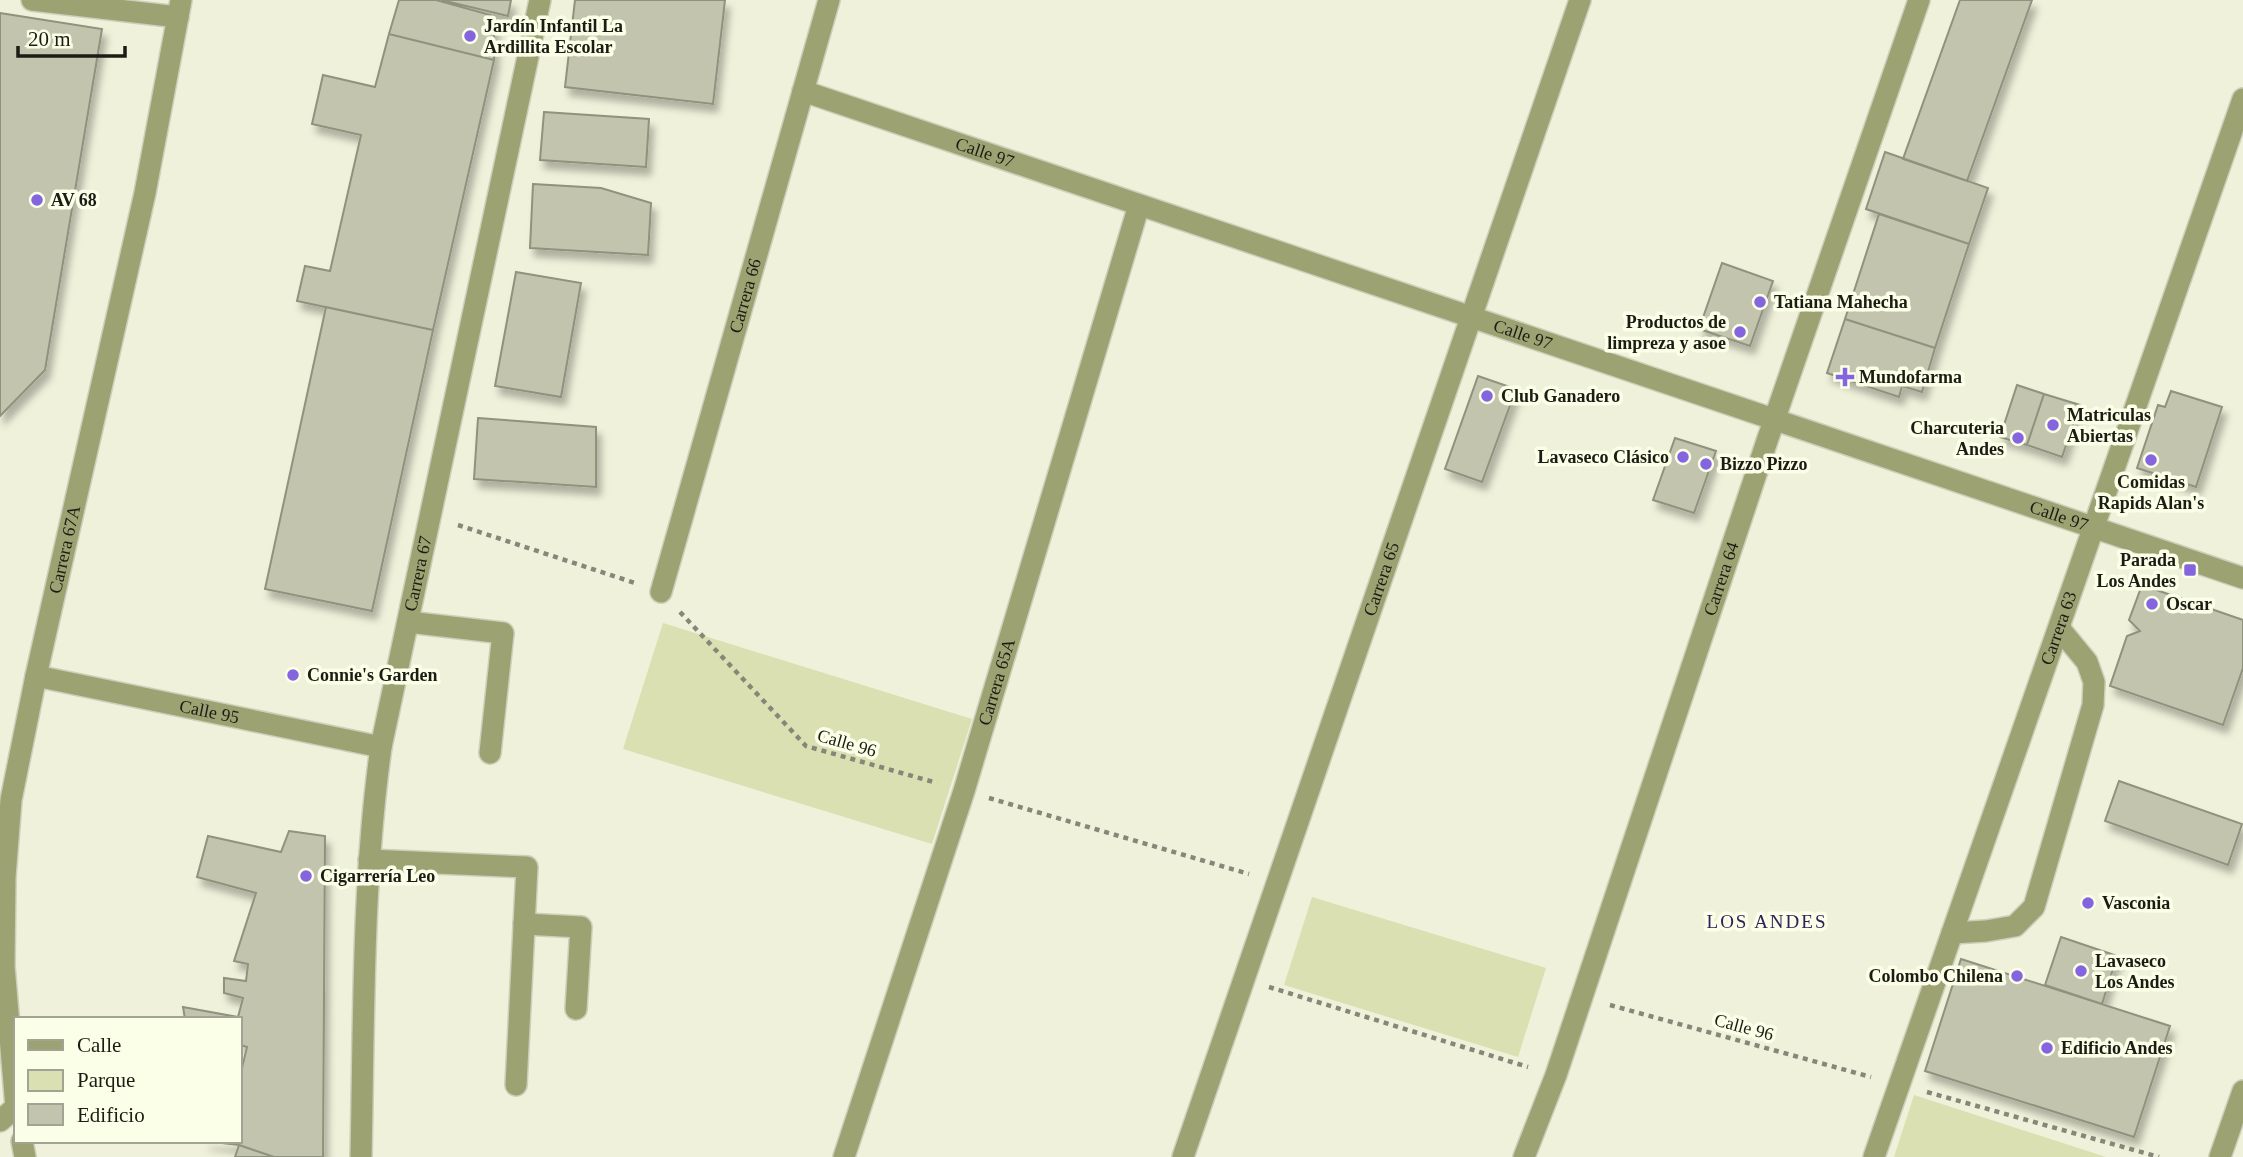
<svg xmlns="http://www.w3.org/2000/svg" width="2243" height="1157" font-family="Georgia,serif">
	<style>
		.green { fill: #dbe0b3 }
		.building { fill: #c2c4ae; stroke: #8f927c; stroke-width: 2; filter: url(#shadow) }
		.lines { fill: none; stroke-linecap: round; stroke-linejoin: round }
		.minor-casing { stroke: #cdcfba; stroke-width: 24 }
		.path { stroke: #868778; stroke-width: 4.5; stroke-dasharray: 5 5; stroke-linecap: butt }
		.minor { stroke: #9da272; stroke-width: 21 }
		.poi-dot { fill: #8564e0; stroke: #fcffe7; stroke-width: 2.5 }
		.labels { text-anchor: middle; stroke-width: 7; stroke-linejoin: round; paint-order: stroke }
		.poi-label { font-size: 18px; font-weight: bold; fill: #1b1c14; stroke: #fcffe7; text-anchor: start }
		.street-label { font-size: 18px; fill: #1b1c14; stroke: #fcffe7 }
		.neighbourhood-label { font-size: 19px; letter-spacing: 2px; fill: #31215b; stroke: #fcffe7 }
	</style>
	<defs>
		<filter id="shadow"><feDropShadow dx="4.5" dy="8" stdDeviation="3.5" flood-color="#0004"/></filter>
	</defs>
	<rect width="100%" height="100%" fill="#eff1da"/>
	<!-- green -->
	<path class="green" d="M663 623 972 719 932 844 623 749Z
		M1312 897 1546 968 1518 1057 1284 985Z
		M1914 1095 2106 1157H1894Z"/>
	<!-- building -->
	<path class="building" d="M399 0H436L494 16V60L389 34Z
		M441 0H511L508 16Z
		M575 0H725L713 104 565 87Z
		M1960 0H2032L1967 181 1903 159Z
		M0 13 102 29 45 370 0 416Z
		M389 34 494 60 433 330 297 301 305 266 330 271 361 135 312 124 323 75 375 87Z
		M544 112 649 119 646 167 540 160Z
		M1885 152 1988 188 1969 244 1866 209Z
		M533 184 601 188 651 203 648 255 530 248Z
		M1879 214 1969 244 1935 348 1845 319Z
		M1722 263 1773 281 1750 346 1699 329Z
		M516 272 581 283 561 397 495 386Z
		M326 307 433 330 372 611 265 589Z
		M1845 319 1935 348 1922 392 1902 386 1899 397 1827 373Z
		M1478 376 1516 389 1482 482 1445 469Z
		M2017 385 2044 394 2027 445 2000 437Z
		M2171 391 2222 407 2196 487 2137 468 2158 405 2165 407Z
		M2044 394 2080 405 2062 457 2027 445Z
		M478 418 596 427V487L474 479Z
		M1675 438 1716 451 1694 513 1653 500Z
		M2142 585 2243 620V668L2223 725 2110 686 2127 636 2140 631 2129 620Z
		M2119 781 2242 824 2228 865 2105 821Z
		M289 831 325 836 323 1157H274L239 1145 204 1141H240V1076L247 1047 240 1045V1019H185L183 1007 238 1017 243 998 224 993V978L246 981 248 964 234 961 256 893 197 877 208 836 281 852Z
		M2061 937 2117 956 2102 1004 2045 985Z
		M1961 959 2170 1026 2134 1137 1925 1071Z
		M239 1145 274 1157H235Z"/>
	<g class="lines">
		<!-- minor casing -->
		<g class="minor-casing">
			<g id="minor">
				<path d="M32 0 178 17"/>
				<path id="s1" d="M803 91 2243 578"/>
				<path id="s2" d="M661 592 829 0"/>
				<path d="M408 622 503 633 490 753"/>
				<path id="s3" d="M36 676 381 747"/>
				<path d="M369 860 527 867 516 1085"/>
				<path d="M524 924 581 927 576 1009"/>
				<path d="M1952 933 1986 931 2015 926 2034 907 2093 705 2094 682 2087 662 2059 628"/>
				<path id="s4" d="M16 1107 4 966 5 877 11 800 36 676 145 193 181 0"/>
				<path d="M0 1121 16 1107"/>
				<path d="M22 1141 25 1157"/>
				<path id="s5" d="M361 1157C364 1021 362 883 381 747L540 0"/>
				<path id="s6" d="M844 1157 964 791 1139 205"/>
				<path id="s7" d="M1183 1157 1580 0"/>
				<path id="s8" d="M1524 1157 1556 1075 1768 438 1919 0"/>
				<path id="s9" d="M1874 1157 2243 99"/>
				<path d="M2220 1157 2243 1091"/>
			</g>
		</g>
		<!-- path -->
		<path class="path" d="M458 525 635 583
			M680 612 806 746 937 783
			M989 798 1249 874
			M1269 987 1528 1067
			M1610 1005 1871 1077
			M1927 1092 2159 1157"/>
		<!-- minor -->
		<use href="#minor" class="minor"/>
	</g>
	<!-- markers -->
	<g class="poi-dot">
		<circle cx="470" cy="36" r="7"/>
		<circle cx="37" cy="200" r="7"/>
		<circle cx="1760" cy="302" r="7"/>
		<circle cx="1740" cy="332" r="7"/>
		<path d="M1841.5 366.5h7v7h7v7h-7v7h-7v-7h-7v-7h7z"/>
		<circle cx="1487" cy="396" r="7"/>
		<circle cx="2053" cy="425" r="7"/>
		<circle cx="2018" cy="438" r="7"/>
		<circle cx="1683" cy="457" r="7"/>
		<circle cx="2151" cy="460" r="7"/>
		<circle cx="1706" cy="464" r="7"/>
		<rect x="2183" y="563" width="14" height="14" rx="3.5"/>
		<circle cx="2152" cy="604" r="7"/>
		<circle cx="293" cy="675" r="7"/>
		<circle cx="306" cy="876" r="7"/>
		<circle cx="2088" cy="903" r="7"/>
		<circle cx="2081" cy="971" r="7"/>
		<circle cx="2017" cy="976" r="7"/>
		<circle cx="2047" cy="1048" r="7"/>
	</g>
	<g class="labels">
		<!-- poi labels -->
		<g class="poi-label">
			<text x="484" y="32">Jardín Infantil La<tspan x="484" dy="21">Ardillita Escolar</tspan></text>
			<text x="51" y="206">AV 68</text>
			<text x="1774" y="308">Tatiana Mahecha</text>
			<text x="1726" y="328" text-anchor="end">Productos de<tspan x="1726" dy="21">limpreza y asoe</tspan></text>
			<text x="1859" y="383">Mundofarma</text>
			<text x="1501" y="402">Club Ganadero</text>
			<text x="2067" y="421">Matriculas<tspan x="2067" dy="21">Abiertas</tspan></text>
			<text x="2004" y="434" text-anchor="end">Charcuteria<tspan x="2004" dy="21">Andes</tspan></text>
			<text x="1669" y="463" text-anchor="end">Lavaseco Clásico</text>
			<text x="1720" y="470">Bizzo Pizzo</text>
			<text x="2151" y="488" text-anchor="middle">Comidas<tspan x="2151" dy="21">Rapids Alan's</tspan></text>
			<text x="2176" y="566" text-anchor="end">Parada<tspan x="2176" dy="21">Los Andes</tspan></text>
			<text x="2166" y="610">Oscar</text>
			<text x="307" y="681">Connie's Garden</text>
			<text x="320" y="882">Cigarrería Leo</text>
			<text x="2102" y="909">Vasconia</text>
			<text x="2095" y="967">Lavaseco<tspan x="2095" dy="21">Los Andes</tspan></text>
			<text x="2003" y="982" text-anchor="end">Colombo Chilena</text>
			<text x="2061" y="1054">Edificio Andes</text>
		</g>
		<!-- street labels -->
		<g class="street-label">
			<text dy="6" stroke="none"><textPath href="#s1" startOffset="192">Calle 97</textPath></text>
			<text dy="6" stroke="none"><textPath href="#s2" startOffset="308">Carrera 66</textPath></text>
			<text dy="6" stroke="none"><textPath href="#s1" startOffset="760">Calle 97</textPath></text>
			<text dy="6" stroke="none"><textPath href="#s1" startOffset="1326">Calle 97</textPath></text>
			<text dy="6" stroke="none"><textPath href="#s4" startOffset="564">Carrera 67A</textPath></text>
			<text dy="6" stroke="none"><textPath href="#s5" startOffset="588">Carrera 67</textPath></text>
			<text dy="6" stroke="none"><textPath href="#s7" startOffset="611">Carrera 65</textPath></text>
			<text dy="6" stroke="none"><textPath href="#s8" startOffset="611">Carrera 64</textPath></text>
			<text dy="6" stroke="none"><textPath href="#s9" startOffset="560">Carrera 63</textPath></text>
			<text dy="6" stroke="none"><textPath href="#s6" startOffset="499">Carrera 65A</textPath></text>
			<text dy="6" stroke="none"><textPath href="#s3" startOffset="177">Calle 95</textPath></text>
			<text transform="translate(847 743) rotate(16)" y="6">Calle 96</text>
			<text transform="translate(1744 1027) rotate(15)" y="6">Calle 96</text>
		</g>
		<!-- neighbourhood labels -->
		<g class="neighbourhood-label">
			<text x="1767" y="928">LOS ANDES</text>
		</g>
	</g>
	<!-- legend -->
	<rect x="14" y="1017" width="228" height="126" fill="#fcffe7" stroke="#a2a493" stroke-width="2"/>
	<rect x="28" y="1040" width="35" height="10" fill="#9da272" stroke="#a2a493" stroke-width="2"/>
	<text x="77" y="1052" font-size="21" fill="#1b1c14">Calle</text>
	<rect x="28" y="1070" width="35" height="21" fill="#dbe0b3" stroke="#a2a493" stroke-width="2"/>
	<text x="77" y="1087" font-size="21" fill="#1b1c14">Parque</text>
	<rect x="28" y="1104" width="35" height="21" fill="#c2c4ae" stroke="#a2a493" stroke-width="2"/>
	<text x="77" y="1122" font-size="21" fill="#1b1c14">Edificio</text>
	<!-- scale -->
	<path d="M18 46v10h107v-10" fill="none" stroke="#1b1c14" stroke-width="3.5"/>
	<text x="28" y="46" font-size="21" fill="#1b1c14" stroke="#fcffe7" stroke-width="5" paint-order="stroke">20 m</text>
</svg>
